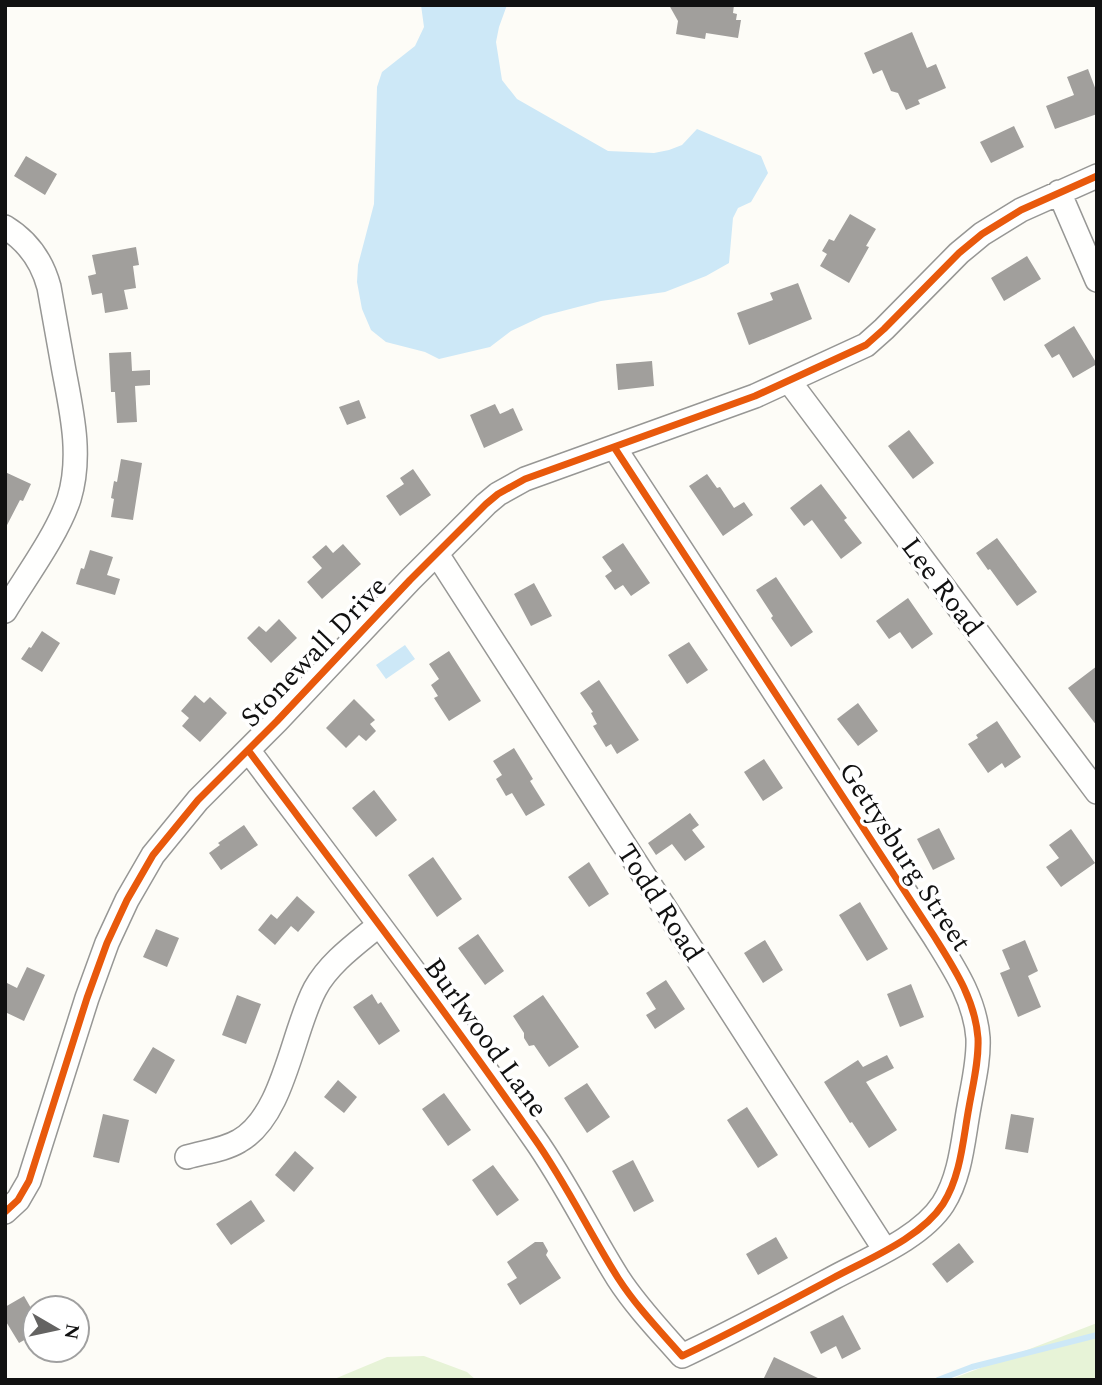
<svg xmlns="http://www.w3.org/2000/svg" width="1102" height="1385" font-family="Spectral,serif">
	<style>
		.green { fill: #e7f3d7 }
		.water { fill: #cde8f7 }
		.lines { fill: none; stroke-linecap: round; stroke-linejoin: round }
		.stream { stroke: #cde8f7; stroke-width: 6 }
		.building { fill: #a19f9c }
		.minor-casing { stroke: #979795; stroke-width: 26 }
		.minor { stroke: #fffffe; stroke-width: 23 }
		.cycleway-casing { stroke: #fff; stroke-width: 11 }
		.cycleway { stroke: #e8590c; stroke-width: 7 }
		.labels { text-anchor: middle; stroke-width: 7; stroke-linejoin: round; paint-order: stroke }
		.street-label { font-size: 28px; fill: #111; stroke: #fff }
	</style>
	<rect width="100%" height="100%" fill="#fdfcf7"/>
	<!-- green -->
	<path class="green" d="M1097 1323V1380H949Z
		M424 1356 467 1372 476 1380H332L387 1357Z"/>
	<!-- water -->
	<path class="water" d="M421 5H507L499 27 496 42 502 80 517 99 608 151 654 153 669 150 682 145 697 129 761 156 768 173 751 202 738 208 733 218 729 263 706 276 665 292 601 301 543 316 511 331 490 347 439 359 425 352 386 342 371 330 362 309 357 282 358 265 374 204 377 87 382 72 415 46 424 27Z
		M405 645 415 659 386 679 376 665Z"/>
	<g class="lines">
		<!-- stream -->
		<path class="stream" d="M938 1380 972 1367 1097 1335"/>
	</g>
	<!-- building -->
	<path class="building" d="M669 5H734L733 13 737 14 736 20H741L738 38 706 33 705 39 676 34 678 21Z
		M912 32 927 68 936 64 946 88 918 100 920 104 906 110 898 93 891 91 882 70 873 74 864 53Z
		M1088 69 1097 93V114L1055 129 1046 106 1074 95 1067 77Z
		M1014 126 1024 147 991 163 980 142Z
		M26 156 57 174 45 195 14 176Z
		M850 214 876 229 866 246 869 247 849 283 820 266 827 254 822 251 829 239 834 241Z
		M136 247 139 265 133 266 136 288 124 290 128 309 105 313 102 293 92 295 88 276 96 274 92 255Z
		M1027 256 1041 279 1004 301 991 278Z
		M798 283 812 319 749 345 737 313 773 300 770 293Z
		M1074 326 1097 364 1073 378 1059 354 1052 358 1044 345Z
		M131 352 132 371 150 370V385L135 386 137 422 117 423 115 392H111L109 353Z
		M652 361 654 386 618 390 616 364Z
		M359 400 366 418 347 425 339 407Z
		M495 404 500 414 513 408 523 430 484 448 470 415Z
		M909 430 934 463 913 479 888 446Z
		M121 459 142 463 133 520 111 517 114 499 111 498 114 481 117 482Z
		M413 469 431 495 400 516 386 496 404 484 400 478Z
		M5 472 31 484 23 501 20 500 5 529Z
		M707 474 717 488 720 487 734 508 744 502 753 515 723 536 689 486Z
		M821 484 847 518 844 520 862 543 841 559 812 520 804 526 790 508Z
		M997 538 1037 592 1017 606 990 569 988 570 976 553Z
		M623 543 650 583 631 596 623 585 615 590 605 576 612 571 602 557Z
		M343 544 361 564 322 599 307 582 322 568 312 557 326 545 333 553Z
		M90 550 113 557 107 575 120 579 115 595 76 584 81 568 84 569Z
		M776 577 813 632 791 647 771 618 773 616 756 590Z
		M534 583 552 616 531 626 514 594Z
		M908 598 933 634 912 649 900 632 889 639 876 621Z
		M279 619 297 638 271 663 247 638 259 626 266 632Z
		M42 631 60 643 42 672 21 659 29 647 31 648Z
		M689 642 708 670 687 684 668 655Z
		M449 651 481 701 449 721 434 698 438 696 431 685 439 679 429 664Z
		M1097 666V726L1068 688Z
		M599 680 639 740 617 754 611 744 606 747 593 726 597 724 591 713 593 712 580 693Z
		M195 695 204 703 210 697 227 713 200 742 182 726 189 718 181 711Z
		M354 699 375 720 370 724 376 731 366 741 359 735 346 748 326 728Z
		M858 703 878 731 858 746 837 719Z
		M997 721 1021 757 1005 768 1002 763 988 773 968 744 978 738 976 735Z
		M514 748 533 779 530 781 545 805 526 816 512 793 506 796 496 779 502 775 493 761Z
		M764 759 783 788 763 801 744 772Z
		M374 790 397 820 376 837 352 808Z
		M690 813 699 825 692 830 705 847 685 861 672 844 656 855 648 843Z
		M244 825 258 845 221 870 209 853 220 845 218 843Z
		M939 828 955 859 933 870 917 839Z
		M1071 829 1095 863 1061 887 1046 867 1059 858 1049 845Z
		M433 857 462 899 437 917 408 875Z
		M589 862 609 894 589 907 568 877Z
		M297 896 315 912 298 932 291 926 275 945 258 930 271 914 277 919Z
		M860 902 888 949 867 961 839 915Z
		M156 929 179 938 167 967 143 957Z
		M478 934 504 971 485 985 458 948Z
		M765 940 783 970 763 983 744 953Z
		M1025 940 1038 971 1028 976 1041 1007 1018 1017 1000 973 1010 969 1002 950Z
		M27 967 45 975 24 1021 5 1012V982L17 988Z
		M666 980 685 1009 655 1029 646 1015 656 1009 646 993Z
		M911 984 924 1017 900 1027 887 994Z
		M372 994 378 1004 381 1002 400 1031 379 1045 353 1007Z
		M237 995 261 1004 246 1044 222 1035Z
		M543 995 579 1047 549 1067 534 1045 529 1046 524 1038V1033L513 1016Z
		M153 1047 175 1060 156 1094 133 1080Z
		M887 1055 894 1068 866 1082 897 1130 869 1148 852 1122 850 1123 824 1082 858 1060 863 1067Z
		M338 1080 357 1097 344 1113 324 1097Z
		M587 1083 610 1117 587 1133 564 1098Z
		M444 1093 471 1130 448 1146 422 1109Z
		M747 1107 778 1155 758 1168 727 1120Z
		M103 1114 129 1120 119 1163 93 1157Z
		M1011 1114 1034 1118 1028 1153 1005 1149Z
		M295 1151 314 1168 294 1192 275 1175Z
		M633 1160 654 1201 634 1212 612 1171Z
		M493 1165 519 1200 497 1216 472 1180Z
		M251 1200 265 1221 231 1245 216 1224Z
		M776 1237 788 1258 758 1275 746 1254Z
		M535 1242H543L548 1251 546 1255 561 1278 520 1305 507 1284 517 1278 507 1262Z
		M959 1243 974 1262 947 1283 932 1264Z
		M24 1296 35 1315V1334L19 1343 5 1320V1307Z
		M843 1315 861 1349 842 1359 836 1346 821 1354 810 1332Z
		M774 1357 822 1380H763Z"/>
	<g class="lines">
		<!-- minor casing -->
		<g class="minor-casing">
			<path id="minor" d="M1059 192 1097 280
				M5 227C28 241 42 261 49 287 54 315 59 343 64 371 72 413 82 457 69 499 57 535 25 578 5 611
				M789 381 1097 792
				M437 554 885 1250
				M248 750C344 878 442 1006 534 1138 566 1183 589 1232 618 1278 636 1306 660 1331 682 1356 733 1332 783 1305 833 1278 868 1259 921 1238 943 1204 961 1176 963 1139 969 1107 973 1084 979 1061 978 1038 975 999 954 968 934 936L614 447
				M187 1157C204 1152 224 1150 239 1141 284 1116 292 1032 315 989 329 963 356 944 379 925
				M5 1212 18 1200 29 1181 87 998 107 943 127 900 153 855 198 800 277 721 410 580 486 504 498 494 525 479 755 396 866 345 884 329 959 253 982 234 1021 210 1097 176"/>
		</g>
		<!-- minor -->
		<use href="#minor" class="minor"/>
		<!-- cycleway casing -->
		<g class="cycleway-casing">
			<path id="cycleway" d="M248 750C344 878 442 1006 534 1138 566 1183 589 1232 618 1278 636 1306 660 1331 682 1356 733 1332 783 1305 833 1278 868 1259 921 1238 943 1204 961 1176 963 1139 969 1107 973 1084 979 1061 978 1038 975 999 954 968 934 936L614 447
				M5 1212 18 1200 29 1181 87 998 107 943 127 900 153 855 198 800 277 721 410 580 486 504 498 494 525 479 755 396 866 345 884 329 959 253 982 234 1021 210 1097 176"/>
		</g>
		<!-- cycleway -->
		<use href="#cycleway" class="cycleway"/>
	</g>
	<g class="labels">
		<!-- street labels -->
		<g class="street-label">
			<text transform="translate(943 586) rotate(53)" y="10">Lee Road</text>
			<text transform="translate(313 651) rotate(-46)" y="10">Stonewall Drive</text>
			<text transform="translate(906 856) rotate(57)" y="10">Gettysburg Street</text>
			<text transform="translate(661 902) rotate(57)" y="10">Todd Road</text>
			<text transform="translate(487 1037) rotate(54)" y="10">Burlwood Lane</text>
		</g>
	</g>
	<!-- border -->
	<rect width="1102" height="1385" fill="none" stroke="#111111" stroke-width="14"/>
	<!-- north arrow -->
	<g transform="translate(56 1329) rotate(99)"><circle r="33" fill="#ffffff" stroke="#a0a0a0" stroke-width="2"/>
	<path d="M0-5L12 26L0 18L-12 26Z" fill="#646362"/>
	<text y="-10" font-size="19" font-weight="bold" text-anchor="middle" fill="#111111">N</text>
	</g>
</svg>
